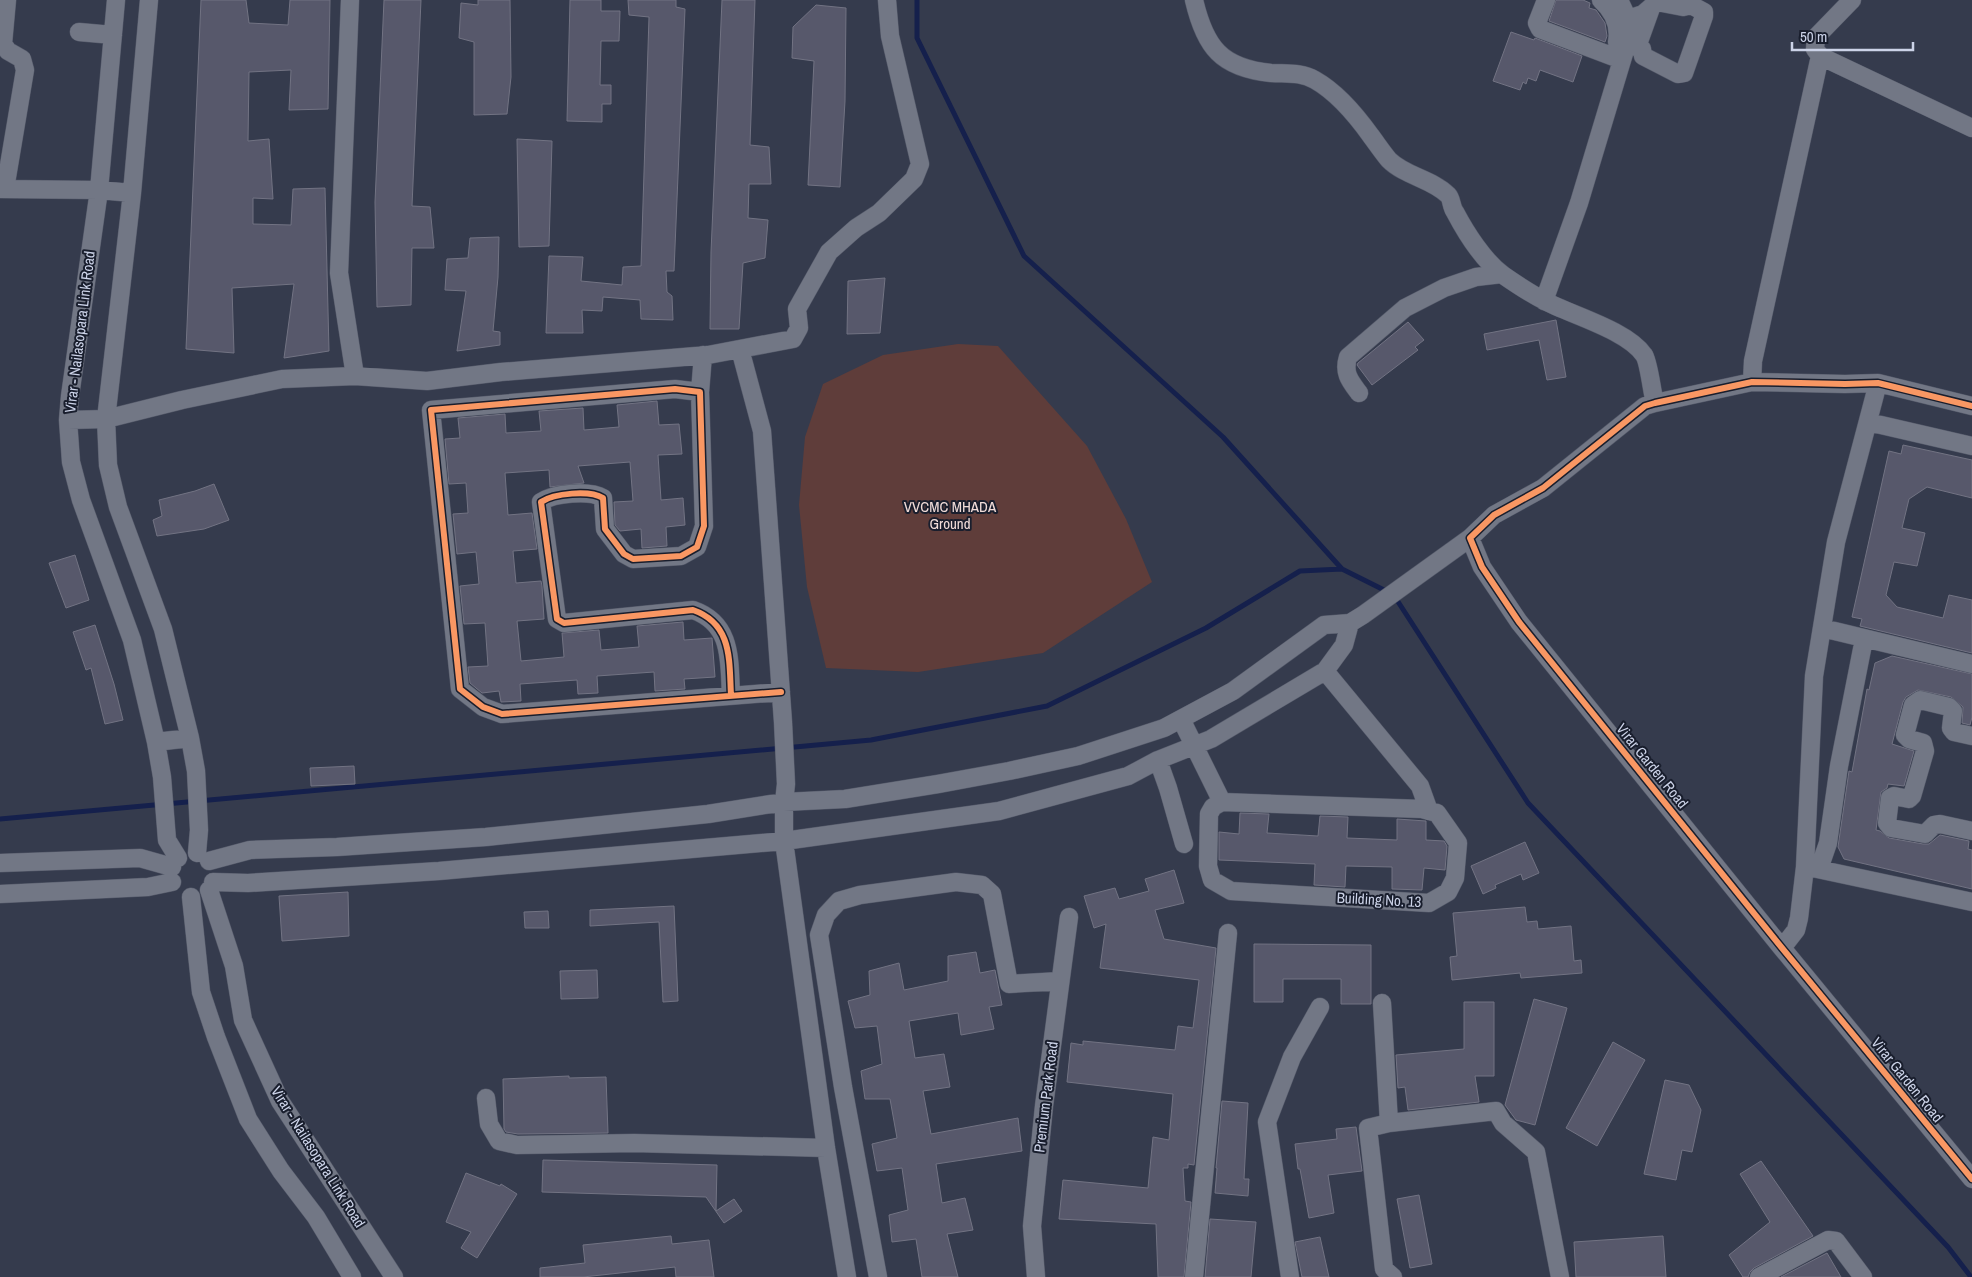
<svg xmlns="http://www.w3.org/2000/svg" width="1972" height="1277" font-family="'Archivo Narrow',sans-serif">
	<style>
		.green { fill: #5f3d3a }
		.lines { fill: none; stroke-linecap: round; stroke-linejoin: round }
		.stream { stroke: #15204c; stroke-width: 5 }
		.building { fill: #57586b; stroke: #727383 }
		.minor-casing { stroke: #545969; stroke-width: 19 }
		.minor { stroke: #727785; stroke-width: 18 }
		.cycleway-casing { stroke: #191e2d; stroke-width: 9 }
		.cycleway { stroke: #f99763; stroke-width: 6 }
		.labels { text-anchor: middle; stroke-width: 4; stroke-linejoin: round; paint-order: stroke }
		.street-label { font-size: 15px; fill: #ccd3e8; stroke: #191e2d }
		.park-label { font-size: 15px; fill: #f1dcd8; stroke: #191e2d }
	</style>
	<rect width="100%" height="100%" fill="#353b4d"/>
	<!-- green -->
	<path class="green" d="M958 344 998 346 1087 446 1126 519 1152 582 1043 653 918 672 826 668 807 587 799 505 805 437 823 384 883 355Z"/>
	<g class="lines">
		<!-- stream -->
		<path class="stream" d="M917 0V38L1024 256 1223 437 1342 569
			M1395 597 1528 803 1948 1247 1971 1277
			M0 819 871 740 1047 706 1206 628 1300 571 1342 569 1388 592"/>
	</g>
	<!-- building -->
	<path class="building" d="M201 0H246L249 23 288 25 290 0H330L328 109 289 110 291 70 249 72 248 141 269 139 273 199 253 198V224L291 225 293 189 325 188 329 351 284 358 294 284 232 288 234 353 186 349Z
		M384 0H421L412 206 430 207 434 248H412L411 305 377 307 375 202Z
		M478 0H510L511 77 507 114 474 115V42L459 38 461 3 478 5Z
		M570 0H601V11H620L619 41H601L600 85H611V104H602V122L567 121Z
		M628 0H676V7L685 9 674 271H666L667 292 672 296 673 320 641 319 640 300 603 297 602 311 582 310 583 333H546L549 256 583 257 581 281 622 285 623 267 641 266 649 17 629 15Z
		M722 0H755L750 145 769 147 771 184H749L748 218 768 220 765 258 743 263 739 329H710L711 252Z
		M1556 0H1583L1590 3 1589 8 1596 10 1605 23 1607 36 1605 42 1549 21Z
		M816 5 846 8 845 101 840 187 808 185 814 61 792 58 793 27Z
		M1511 32 1534 40 1535 38 1582 56 1573 82 1540 70 1536 81 1528 78 1526 84 1523 82 1520 90 1493 81Z
		M517 139 552 141 549 246 519 247Z
		M499 237 498 277 493 331 500 332V345L457 351 466 291 445 290 447 259 468 258 470 238Z
		M885 278 880 333 847 334 848 281Z
		M1556 320 1566 377 1547 380 1539 340 1487 350 1484 334Z
		M1408 322 1424 340 1415 347 1418 350 1372 385 1357 365 1358 363Z
		M657 401 659 425 679 424 682 454 658 455 661 500 683 498 685 525 666 527 667 546 642 548 641 529 620 531 615 525 614 502 633 501 630 462 578 466 584 483 550 487 549 470 505 473 508 515 532 513 537 549 513 551 516 583 541 581 542 586 544 619 517 621 521 661 564 657 562 633 599 630 601 650 639 647 637 626 683 622 684 640 712 638 715 677 684 679 685 689 655 691 654 672 597 676 598 693 578 694 577 680 520 684 521 701 501 702 499 691 482 693 470 683 468 667 488 666 485 623 464 624 460 586 479 584 476 552 457 554 453 514 468 513 466 483 449 484 445 439 460 438 458 418 505 414 506 433 541 431 539 411 583 408 584 430 619 427 617 405Z
		M1903 445 1972 460V498L1927 487 1909 499 1902 528 1925 533 1917 566 1894 562 1886 595 1897 607 1943 618 1949 595 1972 600V653L1860 626 1862 619 1852 617 1889 451 1901 454Z
		M214 484 229 520 204 529 157 536 153 520 162 516 159 500 195 491Z
		M75 555 89 600 66 608 49 563Z
		M95 625 114 684 123 720 105 724 91 668 86 670 73 632Z
		M1892 656 1972 674V717L1970 725 1962 723 1963 707 1951 697 1918 690 1906 697 1903 702 1892 744 1914 751 1904 786 1888 784 1887 788 1881 792 1876 830 1880 831 1889 838 1923 844H1929L1940 835 1969 841 1968 849 1972 850V889L1844 859 1838 847 1849 771 1852 772 1867 689 1869 690 1875 663Z
		M354 766 355 784 311 786 310 768Z
		M1240 813 1269 814 1267 833 1318 836 1320 816 1348 817 1347 838 1397 840V819L1426 821V840L1444 841 1447 846 1445 870 1424 868 1422 890 1392 889V867L1346 866 1345 887 1314 885 1315 864 1219 860V832L1239 834Z
		M1525 842 1539 873 1523 880 1521 874 1495 885 1496 888 1483 894 1471 866Z
		M1174 870 1184 903 1155 910 1164 939 1216 948 1194 1165 1188 1164V1168H1183L1185 1201 1191 1202 1184 1277H1158L1156 1224 1059 1219 1063 1180 1148 1188 1153 1137 1169 1140 1173 1094 1067 1082 1071 1043 1083 1045V1041L1175 1050 1178 1026 1193 1028 1199 980 1100 968 1106 924 1094 928 1084 896 1115 888 1119 899 1149 891 1145 879Z
		M348 892 349 936 282 941 279 896Z
		M674 906 678 1001 663 1002 659 922 590 926V910Z
		M1525 907 1527 922 1537 921 1538 929 1571 926 1574 961 1581 960 1582 973 1521 978 1520 973 1452 980 1450 957 1457 956 1453 913Z
		M548 911 549 928H525L524 912Z
		M1254 944 1371 945V1004H1341V979H1283V1002H1254Z
		M976 952 980 973 995 970 1002 1005 989 1007 994 1029 961 1035 958 1013 909 1021 915 1058 944 1054 950 1087 923 1091 931 1134 1018 1118 1022 1151 936 1164 942 1203 965 1198 973 1230 947 1234 958 1277H922L916 1239 892 1242 889 1215 908 1210 902 1168 877 1171 872 1144 897 1138 890 1099H865L861 1071 882 1064 877 1026 855 1028 848 1001 870 995 869 971 899 963 904 990 948 981V956Z
		M597 970 598 998 561 999 560 971Z
		M1534 999 1567 1008 1535 1125 1516 1120 1505 1105Z
		M1464 1002H1494V1076H1475L1479 1102 1408 1110 1405 1087 1398 1088 1396 1055 1464 1049Z
		M1613 1042 1645 1060 1597 1146 1566 1128Z
		M569 1076V1078L606 1077 608 1133 518 1134 506 1132 504 1129 503 1079Z
		M1665 1080 1689 1085 1701 1110 1692 1152 1682 1150 1676 1180 1644 1174Z
		M1222 1101 1248 1103 1244 1179H1249L1248 1196 1215 1193 1217 1168H1216Z
		M1356 1127 1362 1171 1328 1175 1334 1213 1309 1218 1300 1169H1298L1295 1144 1337 1139 1336 1129Z
		M543 1160 717 1165 716 1211 734 1199 742 1211 724 1223 706 1197 542 1192Z
		M1761 1161 1813 1236 1754 1268 1750 1272 1748 1277H1743L1729 1255 1770 1222 1740 1174Z
		M466 1173 500 1186 501 1184 517 1194 477 1258 461 1248 471 1232 446 1222Z
		M1419 1195 1432 1264 1410 1268 1397 1199Z
		M1210 1219 1256 1222 1251 1277H1205Z
		M671 1236 672 1244 709 1240 714 1277H676L675 1267 583 1277H540V1268L585 1263 583 1245Z
		M1663 1236 1666 1277H1576L1574 1242Z
		M1320 1237 1329 1277H1302L1295 1242Z
		M1827 1253 1841 1277H1781Z"/>
	<g class="lines">
		<!-- minor casing -->
		<g class="minor-casing">
			<path id="minor" d="M116 0 99 190 70 396 68 420 71 462 81 500 132 640 156 742 162 777 167 840 178 858
				M149 0 132 193 106 419 108 465 118 507 163 629 190 738 196 771 199 830 197 853
				M350 0 339 273 355 376
				M1194 0C1205 47 1221 68 1271 73 1287 74 1301 72 1315 80 1338 93 1356 115 1371 136 1377 144 1383 153 1389 160 1405 176 1432 179 1448 195 1452 199 1451 207 1455 212 1466 233 1484 261 1503 275 1516 284 1531 294 1545 301 1571 315 1627 330 1644 355 1649 362 1652 393 1655 403
				M1546 0 1537 23 1540 29 1622 60
				M1601 0C1613 11 1620 26 1617 42
				M1852 0 1816 37 1815 49 1820 56 1972 128
				M79 32 113 35
				M1626 44 1642 49 1643 56 1678 74 1684 73 1704 16V12L1691 5 1683 7 1657 2 1643 14 1628 19
				M1637 47 1651 8
				M0 189 99 190 132 193
				M5 189 25 70 22 59 8 51 3 44 7 0
				M1544 301 1579 203 1629 37 1628 19 1619 0
				M740 349 762 431 783 722 786 784 784 802V841L826 1148 847 1277
				M1752 382 1753 361 1820 56
				M700 392 703 355
				M1359 393C1350 381 1343 373 1348 357L1405 308 1444 288 1476 277 1502 274
				M1972 406 1878 383 1845 384 1752 382 1655 403 1645 406 1543 488 1494 515 1470 538 1482 567 1519 622 1782 948 1972 1179
				M68 420 106 419 182 400 282 379 355 376 427 381 501 372 708 355 793 339 799 328 797 309 829 252 856 228 879 213 914 179 920 164 890 36 887 0
				M1868 422 1972 446
				M1822 628 1972 664
				M1325 671 1420 786 1429 811
				M731 695C729 661 733 624 693 610L564 623 557 619 541 502C554 493 590 490 603 498L605 529 624 554 633 559 681 556 697 547 704 526 700 392 675 389 431 410 460 689 483 707 502 714 781 692
				M1181 719 1222 802 1422 809 1437 813 1458 843 1455 878 1448 892 1429 903 1231 891 1212 880 1208 866 1209 814 1213 807 1222 802
				M1972 736 1954 732 1951 728 1953 711 1949 707 1920 700 1913 705 1905 735 1909 739 1923 743 1925 751 1912 796 1909 799 1894 796 1890 798 1887 823 1891 828 1925 834 1934 825 1940 824 1972 831
				M156 742 190 738
				M1158 760 1168 788 1184 844
				M209 861 250 850 337 847 486 837 708 814 784 802 845 799 938 784 1009 771 1078 756 1164 728 1233 691 1324 625 1350 623 1363 615 1470 538
				M0 863 140 858 172 867
				M1808 867 1972 902
				M1819 869 1828 843 1839 766 1864 639
				M213 882 248 883 439 871 784 841 999 811 1128 776 1158 760 1211 739 1325 671 1344 645 1350 623
				M209 890 234 966 243 1020 280 1101 394 1277
				M0 894 148 887 172 882
				M191 897 201 992 216 1037 248 1119 281 1171 316 1217 352 1277
				M1782 948 1796 930 1799 918 1805 867 1814 676 1836 542 1878 383
				M1382 1003 1389 1123
				M486 1098 489 1124 499 1141 517 1145 634 1143 826 1148
				M878 1277 843 1087 819 935 826 915 839 901 860 895 956 882 982 885 992 894 1009 984 1060 981
				M1036 1277 1032 1226 1044 1106 1069 917
				M1194 1277 1228 933
				M1290 1277 1267 1122 1292 1057 1320 1007
				M1393 1277 1384 1269 1368 1128 1389 1123 1496 1111 1503 1123 1536 1152 1560 1277
				M1759 1277 1828 1240 1836 1241 1863 1277"/>
		</g>
		<!-- minor -->
		<use href="#minor" class="minor"/>
		<!-- cycleway casing -->
		<g class="cycleway-casing">
			<path id="cycleway" d="M1972 406 1878 383 1845 384 1752 382 1655 403 1645 406 1543 488 1494 515 1470 538 1482 567 1519 622 1782 948 1972 1179
				M731 695C729 661 733 624 693 610L564 623 557 619 541 502C554 493 590 490 603 498L605 529 624 554 633 559 681 556 697 547 704 526 700 392 675 389 431 410 460 689 483 707 502 714 781 692"/>
		</g>
		<!-- cycleway -->
		<use href="#cycleway" class="cycleway"/>
	</g>
	<g class="labels">
		<!-- street labels -->
		<g class="street-label">
			<text transform="translate(80 332) rotate(-83)" y="5">Virar - Nailasopara Link Road</text>
			<text transform="translate(1652 766) rotate(51)" y="5">Virar Garden Road</text>
			<text transform="translate(1379 900) rotate(3)" y="5">Building No. 13</text>
			<text transform="translate(1907 1080) rotate(51)" y="5">Virar Garden Road</text>
			<text transform="translate(1046 1097) rotate(-83)" y="5">Premium Park Road</text>
			<text transform="translate(318 1157) rotate(58)" y="5">Virar - Nailasopara Link Road</text>
		</g>
		<!-- park labels -->
		<g class="park-label">
			<text x="950" y="512">VVCMC MHADA<tspan x="950" dy="17">Ground</tspan></text>
		</g>
	</g>
	<!-- scale -->
	<path d="M1792 42v8h121v-8" fill="none" stroke="#ccd3e8" stroke-width="2.5"/>
	<text x="1800" y="42" font-size="15" fill="#ccd3e8" stroke="#191e2d" stroke-width="4" paint-order="stroke">50 m</text>
</svg>
